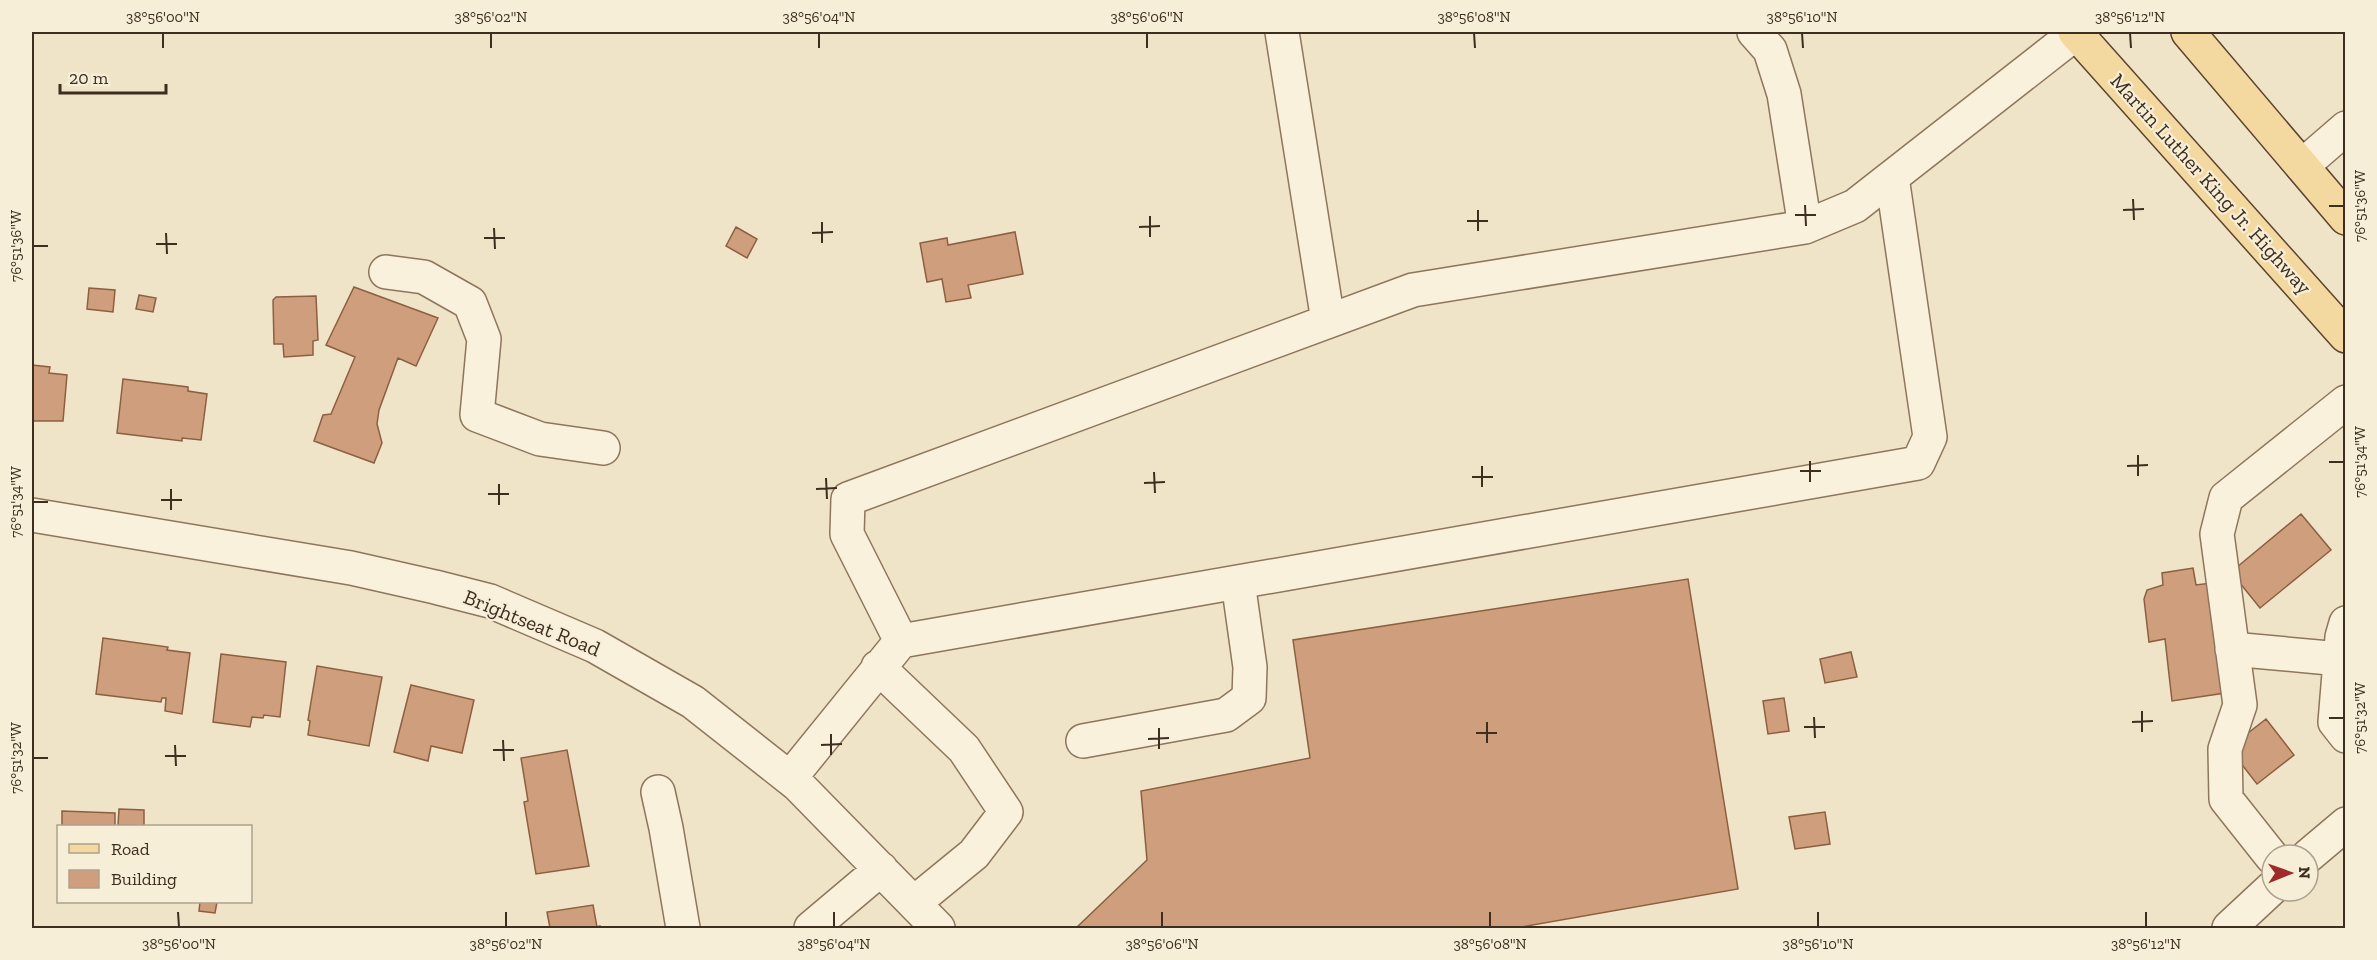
<svg xmlns="http://www.w3.org/2000/svg" width="2377" height="960" font-family="'Zilla Slab',serif">
	<style>
		.building { fill: #cf9f7d; stroke: #8d5f41; stroke-width: 1.5 }
		.lines { fill: none; stroke-linecap: round; stroke-linejoin: round }
		.minor-casing { stroke: #8d765c; stroke-width: 36 }
		.major-casing { stroke: #5b4430; stroke-width: 36 }
		.minor { stroke: #faf1dc; stroke-width: 33 }
		.major { stroke: #f3d9a0; stroke-width: 33 }
		.ticks { fill: none; stroke: #3d2e20; stroke-width: 2 }
		.labels { text-anchor: middle; stroke-width: 4.5; stroke-linejoin: round; paint-order: stroke }
		.street-label { font-size: 21px; fill: #3d2e20; stroke: #f7eed8 }
		.neatline { fill: none; stroke: #3d2e20; stroke-width: 2 }
		.ticks-label { font-size: 15px; text-anchor: middle; fill: #3d2e20 }
	</style>
	<rect width="100%" height="100%" fill="#f0e4c8"/>
	<!-- building -->
	<path class="building" d="M736 227 757 239 747 258 726 246Z
		M1015 232 1023 274 968 285 971 298 946 302 942 279 927 282 920 243 947 238 948 245Z
		M354 287 438 318 416 366 398 358 379 410 377 424 382 443 374 463 314 441 323 415 331 414 355 357 326 345Z
		M89 288 115 290 113 312 87 309Z
		M139 295 156 298 153 312 136 309Z
		M316 296 318 340 313 341V355L284 357 283 344H274L273 300 276 297Z
		M32 365 50 367 49 373 67 375 63 421H32Z
		M123 379 188 387V391L207 394 201 440 182 438V441L117 433Z
		M2301 514 2331 550 2260 608 2231 572Z
		M2193 568 2196 585 2211 583 2225 693 2172 701 2165 639 2149 642 2144 599 2147 590 2163 585 2162 573Z
		M1688 579 1738 889 1516 928H1076L1147 860 1141 791 1310 758 1293 640Z
		M103 638 168 647 167 650 190 653 182 714 165 711 166 698H162L161 702 96 694Z
		M1851 652 1857 677 1825 683 1820 659Z
		M221 654 286 662 280 717 264 715 263 718 252 717 250 727 213 722Z
		M317 666 382 677 369 746 308 735 310 721 308 720Z
		M411 685 474 700 462 753 431 746 428 761 394 752Z
		M1784 698 1789 731 1768 734 1763 701Z
		M2266 719 2294 755 2257 784 2229 748Z
		M567 750 589 866 536 874 524 802 528 801 521 758Z
		M119 809 144 810V826L118 825Z
		M62 811 115 813V826H62Z
		M1825 812 1830 844 1795 849 1789 817Z
		M200 902H217L215 913 199 911Z
		M593 905 597 927 600 926 601 928H550L547 912Z"/>
	<g class="lines">
		<!-- minor casing -->
		<g class="minor-casing">
			<path id="minor" d="M1282 32 1328 321
				M1754 32 1770 50 1784 94 1805 227
				M2302 166 2346 128
				M386 272 424 277 470 303 484 339 477 415 540 439 603 448
				M32 515 351 568 435 587 490 601 595 646 693 702 797 784 938 928
				M2346 623 2342 637 2335 722 2346 736
				M901 641 847 534 848 499 1413 290 1805 227 1855 206 2076 33
				M2232 649 2340 659
				M878 667 964 749 1006 812 974 854 914 903
				M1083 741 1226 715 1249 698 1250 667 1238 582
				M790 778 901 641 1918 463 1930 437 1892 177
				M658 792 666 828 683 928
				M2308 856 2346 824
				M2272 857 2226 799 2225 749 2240 705 2217 534 2226 498 2346 402
				M811 928 881 869
				M2229 928 2272 888"/>
		</g>
		<!-- major casing -->
		<g class="major-casing">
			<path id="major" d="M2075 32 2346 336
				M2188 32 2346 218"/>
		</g>
		<!-- minor -->
		<use href="#minor" class="minor"/>
		<!-- major -->
		<use href="#major" class="major"/>
	</g>
	<!-- ticks -->
	<path class="ticks" d="M163 33V48M491 33V48M819 33V48M1147 33V48M1474 33 1475 48M1802 33 1803 48M2130 33 2131 48M2133 199 2134 220M1805 205 1806 226M2329 206H2344M1478 210V231M2123 210 2144 209M1795 215H1816M1150 216V237M1467 221H1488M822 222V243M1139 227 1160 226M494 228 495 249M166 233 167 254M812 233 833 232M484 238H505M156 244H177M33 246H48M2138 455V476M1810 461V482M2329 462H2344M1482 466V487M2127 466 2148 465M1800 471H1821M1154 472 1155 493M1472 477H1493M826 478 827 499M1144 483 1165 482M499 484V505M171 489V510M816 489 837 488M488 494H509M161 500H182M33 502H48M2142 711V732M1814 717 1815 738M2329 718H2344M1487 722V743M2132 722 2153 721M1804 727H1825M1159 728V749M1476 733H1497M831 734V755M1148 739 1169 738M503 740 504 761M175 745 176 766M821 745 842 744M493 750H514M165 756H186M33 758H48M178 912 179 927M506 912V927M834 912V927M1162 912V927M1490 912V927M1818 912V927M2146 912V927"/>
	<g class="labels">
		<!-- street labels -->
		<g class="street-label">
			<text transform="translate(2211 184) rotate(48)" y="7">Martin Luther King Jr. Highway</text>
			<text transform="translate(532 623) rotate(22)" y="7">Brightseat Road</text>
		</g>
	</g>
	<!-- border -->
	<rect width="2377" height="960" fill="none" stroke="#f7eed8" stroke-width="66"/>
	<!-- legend -->
	<rect x="57" y="825" width="195" height="78" fill="#f7eed8" stroke="#ada18e" stroke-width="1.5"/>
	<rect x="69" y="844" width="30" height="9" fill="#f3d9a0" stroke="#ada18e" stroke-width="1.5"/>
	<text x="111" y="855" font-size="18" fill="#3d2e20">Road</text>
	<rect x="69" y="870" width="30" height="18" fill="#cf9f7d" stroke="#ada18e" stroke-width="1.5"/>
	<text x="111" y="885" font-size="18" fill="#3d2e20">Building</text>
	<!-- north arrow -->
	<g transform="translate(2290 873) rotate(89)"><circle r="28" fill="#f7eed8" stroke="#ada18e" stroke-width="1.5"/>
	<path d="M0-4.5L10 22L0 15L-10 22Z" fill="#9e2a2b"/>
	<text y="-9" font-size="16" font-weight="bold" text-anchor="middle" fill="#3d2e20">N</text>
	</g>
	<!-- scale -->
	<path d="M60 84v9h106v-9" fill="none" stroke="#3d2e20" stroke-width="3"/>
	<text x="69" y="84" font-size="18" fill="#3d2e20" stroke="#f7eed8" stroke-width="4.5" paint-order="stroke">20 m</text>
	<rect x="33" y="33" width="2311" height="894" class="neatline"/>
	<g class="ticks-label">
		<text x="163" y="22">38°56'00"N</text>
		<text x="491" y="22">38°56'02"N</text>
		<text x="819" y="22">38°56'04"N</text>
		<text x="1147" y="22">38°56'06"N</text>
		<text x="1474" y="22">38°56'08"N</text>
		<text x="1802" y="22">38°56'10"N</text>
		<text x="2130" y="22">38°56'12"N</text>
		<text transform="translate(2360 206) rotate(-90)" y="5">76°51'36"W</text>
		<text transform="translate(16 246) rotate(-90)" y="5">76°51'36"W</text>
		<text transform="translate(2360 462) rotate(-90)" y="5">76°51'34"W</text>
		<text transform="translate(16 502) rotate(-90)" y="5">76°51'34"W</text>
		<text transform="translate(2360 718) rotate(-90)" y="5">76°51'32"W</text>
		<text transform="translate(16 758) rotate(-90)" y="5">76°51'32"W</text>
		<text x="179" y="949">38°56'00"N</text>
		<text x="506" y="949">38°56'02"N</text>
		<text x="834" y="949">38°56'04"N</text>
		<text x="1162" y="949">38°56'06"N</text>
		<text x="1490" y="949">38°56'08"N</text>
		<text x="1818" y="949">38°56'10"N</text>
		<text x="2146" y="949">38°56'12"N</text>
	</g>
</svg>
